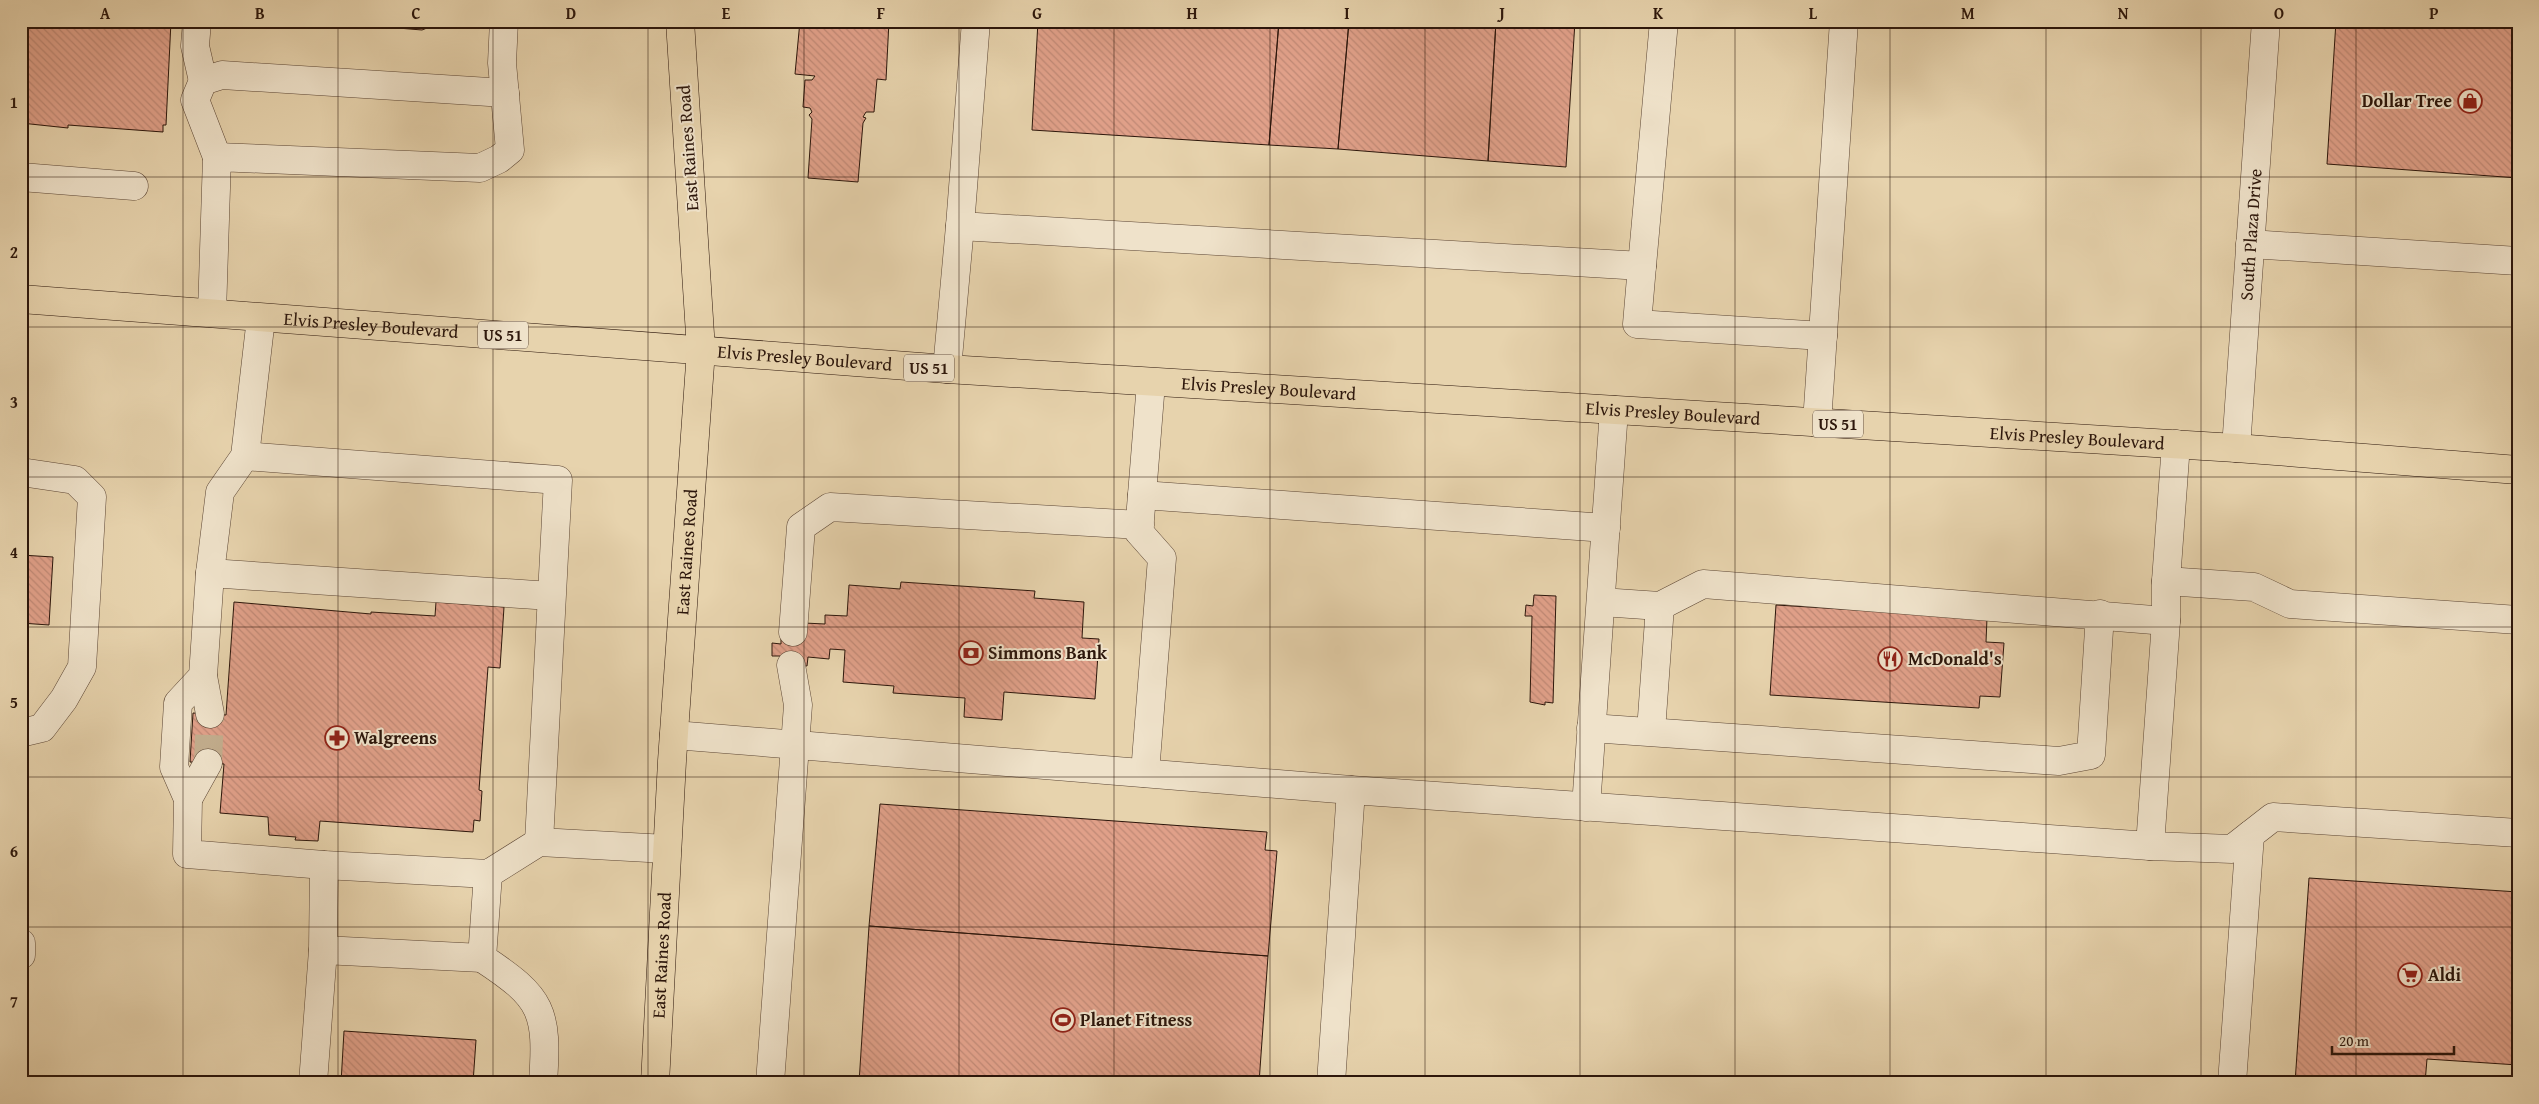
<svg xmlns="http://www.w3.org/2000/svg" width="2539" height="1104" font-family="'Gentium Book Plus',serif">
	<style>
		.building { fill: url(#building-back-hatch); stroke: #2c160b }
		.lines { fill: none; stroke-linecap: round; stroke-linejoin: round }
		.minor-tunnel { stroke: #c2ad8d; stroke-width: 28; stroke-dasharray: 28 14; stroke-linecap: butt }
		.minor-casing { stroke: #5b4534; stroke-width: 29 }
		.major-casing { stroke: #2c160b; stroke-width: 29 }
		.minor { stroke: #efe2ca; stroke-width: 28 }
		.major { stroke: #e7d3ad; stroke-width: 28 }
		.grid { fill: none; stroke: #2c160b; stroke-width: 1; stroke-opacity: 0.55 }
		.labels { text-anchor: middle; stroke-width: 4; stroke-linejoin: round; paint-order: stroke }
		.shield { fill: #efe2ca; stroke: #665344; stroke-width: 1 }
		.shield-label { font-size: 16px; font-weight: bold; fill: #2c160b }
		.poi-label { font-size: 18px; font-weight: bold; fill: #2c160b; stroke: #efe2ca; text-anchor: start }
		.street-label { font-size: 18px; fill: #2c160b; stroke: #efe2ca }
		.neatline { fill: none; stroke: #2c160b; stroke-width: 2 }
		.grid-label { font-size: 16px; text-anchor: middle; font-weight: bold; fill: #2c160b }
	</style>
	<defs>
		<pattern id="building-back-hatch" width="6" height="6" patternUnits="userSpaceOnUse" patternTransform="scale(1.25)"><rect width="6" height="6" fill="#e0a089"/><path d="M-1 5l2 2M0 0l6 6M5-1l2 2" fill="none" stroke="#c08975"/></pattern>
	</defs>
	<rect width="100%" height="100%" fill="#e7d3ad"/>
	<filter id="stains"><feTurbulence type="fractalNoise" baseFrequency=".004" numOctaves="4"/><feColorMatrix values="0 0 0 0 .2 0 0 0 0 .09 0 0 0 0 .02 0 0 0 .5 -.17"/></filter>
	<radialGradient id="worn" r=".72"><stop offset=".6" stop-color="#630" stop-opacity="0"/><stop offset="1" stop-color="#630" stop-opacity=".3"/></radialGradient>
	<!-- building -->
	<path class="building" d="M21 21H171L166 125H163V132L68 125V128L21 123Z
		M313 21H435L432 26 422 30Z
		M800 21H889L886 80 877 79 874 112H866L863 117 866 118 863 123 858 182 808 178 812 119 809 115 812 112 810 108 803 107 805 80H812L815 76 795 74Z
		M1038 21H1279L1269 145 1032 130Z
		M1279 21H1349L1338 149 1269 145Z
		M1349 21H1496L1488 161 1338 149Z
		M1496 21H1575L1566 167 1488 161Z
		M2336 21H2518V178L2327 164Z
		M21 555 53 557 49 625 21 623Z
		M901 582 1035 591 1034 598 1084 602 1082 638 1099 639 1095 699 1004 692 1002 720 964 717 965 698 893 693 894 686 843 682 845 650 830 649 829 659 808 657 807 666 780 664V656H772V643L781 644V631L804 623 825 624V615L847 616 849 585 900 589Z
		M1534 595 1556 596 1553 703 1545 702V705L1530 702 1532 616H1525L1526 605 1533 606Z
		M234 602 371 614V612L435 616 436 602 504 607 500 668 488 667 479 790 482 791 480 821 474 820 473 832 320 821 318 841 295 840 296 837 269 835 268 817 220 813 224 764 190 762 193 713 226 715Z
		M1776 605 1987 618 1986 642 2004 643 2000 697 1980 696 1979 708 1770 695Z
		M880 804 1267 832 1265 850 1277 851 1268 956 869 926Z
		M2309 878 2518 892V1065L2427 1059 2425 1083H2295Z
		M869 926 1268 956 1259 1083H859Z
		M344 1031 476 1040 473 1083H341Z"/>
	<g class="lines">
		<!-- minor-tunnel -->
		<path class="minor-tunnel" d="M208 763 210 714"/>
		<!-- minor casing -->
		<g class="minor-casing">
			<g id="minor">
				<path d="M197 21 195 46 203 81"/>
				<path d="M976 21 960 226 1642 266 1664 21"/>
				<path d="M217 157 195 100 203 81 222 75 505 93"/>
				<path d="M21 177 134 186"/>
				<path d="M2250 244 2518 261"/>
				<path d="M1642 266 1637 324 1823 336"/>
				<path d="M212 313 217 157 480 168 499 159 510 150 502 63 504 21"/>
				<path d="M261 318 245 456 220 492 210 573 203 676 178 703 174 767 188 799 187 854 324 865 488 874 539 842 667 849"/>
				<path d="M947 369 960 226"/>
				<path d="M1817 423 1844 21"/>
				<path id="s1" d="M2236 448 2266 21"/>
				<path d="M245 456 558 480 539 842"/>
				<path d="M21 472 75 480 92 497 82 667 64 699 42 728 21 733"/>
				<path d="M1142 495 1606 528"/>
				<path d="M210 573 551 596"/>
				<path d="M2166 581 2254 587 2290 604 2518 620"/>
				<path d="M1601 602 1660 606 1703 584 2166 621V581L2176 444"/>
				<path d="M793 632 801 527 830 507 1140 525"/>
				<path d="M203 676 210 714"/>
				<path d="M1591 728 2059 761 2091 755 2100 614"/>
				<path d="M1651 731 1660 606"/>
				<path d="M674 735 1351 790 2150 846 2232 849 2273 817 2518 833"/>
				<path d="M1145 773 1162 558 1139 532 1151 383"/>
				<path d="M188 799 208 763"/>
				<path d="M1586 807 1614 410"/>
				<path d="M2150 846 2166 621"/>
				<path d="M488 874 482 958C543 998 548 1011 543 1083"/>
				<path d="M21 943V955"/>
				<path d="M323 950 482 958"/>
				<path d="M313 1083 323 950 324 865"/>
				<path d="M770 1083 798 705 791 665"/>
				<path d="M1331 1083 1351 790"/>
				<path d="M2232 1083 2250 835"/>
			</g>
		</g>
		<!-- major casing -->
		<g class="major-casing">
			<g id="major">
				<path id="s2" d="M21 299 947 369 2236 448 2518 470"/>
				<path id="s3" d="M655 1083 672 761 701 350 680 21"/>
			</g>
		</g>
		<!-- minor -->
		<use href="#minor" class="minor"/>
		<!-- major -->
		<use href="#major" class="major"/>
	</g>
	<!-- grid -->
	<path class="grid" d="M183 21V1083M338 21V1083M493 21V1083M648 21V1083M804 21V1083M959 21V1083M1114 21V1083M1270 21V1083M1425 21V1083M1580 21V1083M1735 21V1083M1890 21V1083M2046 21V1083M2201 21V1083M2356 21V1083M21 177H2518M21 327H2518M21 477H2518M21 627H2518M21 777H2518M21 927H2518"/>
	<!-- icons -->
	<defs>
		<g id="shop-ring" transform="scale(1.25)"><circle r="9.5" fill="#efe2ca" stroke="#8f2418" stroke-width="1.5"/><path d="M-5-2.5h2.3a2.7 3.5 0 0 1 5.4 0H5L5.5 6h-11ZM-1.5-2.5h3a1.5 2.3 0 0 0-3 0Z" fill="#8f2418"/></g>
		<g id="bank-ring" transform="scale(1.25)"><circle r="9.5" fill="#efe2ca" stroke="#8f2418" stroke-width="1.5"/><path d="M-6-4H6V4H-6ZM0-2.3a2.3 2.3 0 1 0 0 4.6a2.3 2.3 0 1 0 0-4.6Z" fill="#8f2418"/></g>
		<g id="restaurant-ring" transform="scale(1.25)"><circle r="9.5" fill="#efe2ca" stroke="#8f2418" stroke-width="1.5"/><path d="M-5-6h1v4h1v-4h1v4h1v-4h1v5L-1.5 .5V6h-2V.5L-5-1ZM5-6V6H3V1.5H1.5Q1.5-4 5-6Z" fill="#8f2418"/></g>
		<g id="pharmacy-ring" transform="scale(1.25)"><circle r="9.5" fill="#efe2ca" stroke="#8f2418" stroke-width="1.5"/><path d="M-2-6h4v4h4v4h-4v4h-4v-4h-4v-4h4Z" fill="#8f2418"/></g>
		<g id="supermarket-ring" transform="scale(1.25)"><circle r="9.5" fill="#efe2ca" stroke="#8f2418" stroke-width="1.5"/><path d="M-6-5.5h2.5l.6 2H6L4.5 2H-2.5L-4.4-4H-6ZM-1.5 3.2a1.3 1.3 0 1 0 .1 0ZM3 3.2a1.3 1.3 0 1 0 .1 0Z" fill="#8f2418"/></g>
		<g id="stadium-ring" transform="scale(1.25)"><circle r="9.5" fill="#efe2ca" stroke="#8f2418" stroke-width="1.5"/><path d="M0-5a6.5 5 0 1 0 0 10a6.5 5 0 1 0 0-10ZM-3.5-1.8h7v3.6h-7Z" fill="#8f2418"/></g>
	</defs>
	<g fill-rule="evenodd">
		<use href="#shop-ring" x="2470" y="101"/>
		<use href="#bank-ring" x="971" y="653"/>
		<use href="#restaurant-ring" x="1890" y="659"/>
		<use href="#pharmacy-ring" x="337" y="738"/>
		<use href="#supermarket-ring" x="2410" y="975"/>
		<use href="#stadium-ring" x="1063" y="1020"/>
	</g>
	<g class="labels">
		<!-- shield labels -->
		<g class="shield">
			<rect x="478" y="321.5" width="50" height="27" rx="4"/>
			<rect x="904" y="354.5" width="50" height="27" rx="4"/>
			<rect x="1813" y="410.5" width="50" height="27" rx="4"/>
		</g>
		<g class="shield-label">
			<text x="503" y="341">US 51</text>
			<text x="929" y="374">US 51</text>
			<text x="1838" y="430">US 51</text>
		</g>
		<!-- poi labels -->
		<g class="poi-label">
			<text x="2452" y="107" text-anchor="end">Dollar Tree</text>
			<text x="988" y="659">Simmons Bank</text>
			<text x="1908" y="665">McDonald's</text>
			<text x="354" y="744">Walgreens</text>
			<text x="2428" y="981">Aldi</text>
			<text x="1080" y="1026">Planet Fitness</text>
		</g>
		<!-- street labels -->
		<g class="street-label">
			<text transform="translate(688 148) rotate(-94)" y="6">East Raines Road</text>
			<text dy="6" stroke="none"><textPath href="#s1" startOffset="214">South Plaza Drive</textPath></text>
			<text dy="6" stroke="none"><textPath href="#s2" startOffset="351">Elvis Presley Boulevard</textPath></text>
			<text dy="6" stroke="none"><textPath href="#s2" startOffset="786">Elvis Presley Boulevard</textPath></text>
			<text dy="6" stroke="none"><textPath href="#s2" startOffset="1251">Elvis Presley Boulevard</textPath></text>
			<text dy="6" stroke="none"><textPath href="#s2" startOffset="1656">Elvis Presley Boulevard</textPath></text>
			<text dy="6" stroke="none"><textPath href="#s2" startOffset="2061">Elvis Presley Boulevard</textPath></text>
			<text dy="6" stroke="none"><textPath href="#s3" startOffset="532">East Raines Road</textPath></text>
			<text dy="6" stroke="none"><textPath href="#s3" startOffset="128">East Raines Road</textPath></text>
		</g>
	</g>
	<!-- margin -->
	<rect width="2539" height="1104" fill="none" stroke="#e7d3ad" stroke-width="55"/>
	<!-- scale -->
	<path d="M2332 1046v8h122v-8" fill="none" stroke="#2c160b" stroke-width="2.5"/>
	<text x="2339" y="1046" font-size="15" fill="#2c160b" stroke="#efe2ca" stroke-width="4" paint-order="stroke">20 m</text>
	<rect x="28" y="28" width="2484" height="1048" class="neatline"/>
	<g class="grid-label">
		<text x="105" y="19">A</text>
		<text x="260" y="19">B</text>
		<text x="416" y="19">C</text>
		<text x="571" y="19">D</text>
		<text x="726" y="19">E</text>
		<text x="881" y="19">F</text>
		<text x="1037" y="19">G</text>
		<text x="1192" y="19">H</text>
		<text x="1347" y="19">I</text>
		<text x="1502" y="19">J</text>
		<text x="1658" y="19">K</text>
		<text x="1813" y="19">L</text>
		<text x="1968" y="19">M</text>
		<text x="2123" y="19">N</text>
		<text x="2279" y="19">O</text>
		<text x="2434" y="19">P</text>
		<text x="14" y="108">1</text>
		<text x="14" y="258">2</text>
		<text x="14" y="408">3</text>
		<text x="14" y="558">4</text>
		<text x="14" y="708">5</text>
		<text x="14" y="857">6</text>
		<text x="14" y="1007">7</text>
	</g>
	<rect width="100%" height="100%" filter="url(#stains)"/>
	<rect width="100%" height="100%" fill="url(#worn)"/>
</svg>
